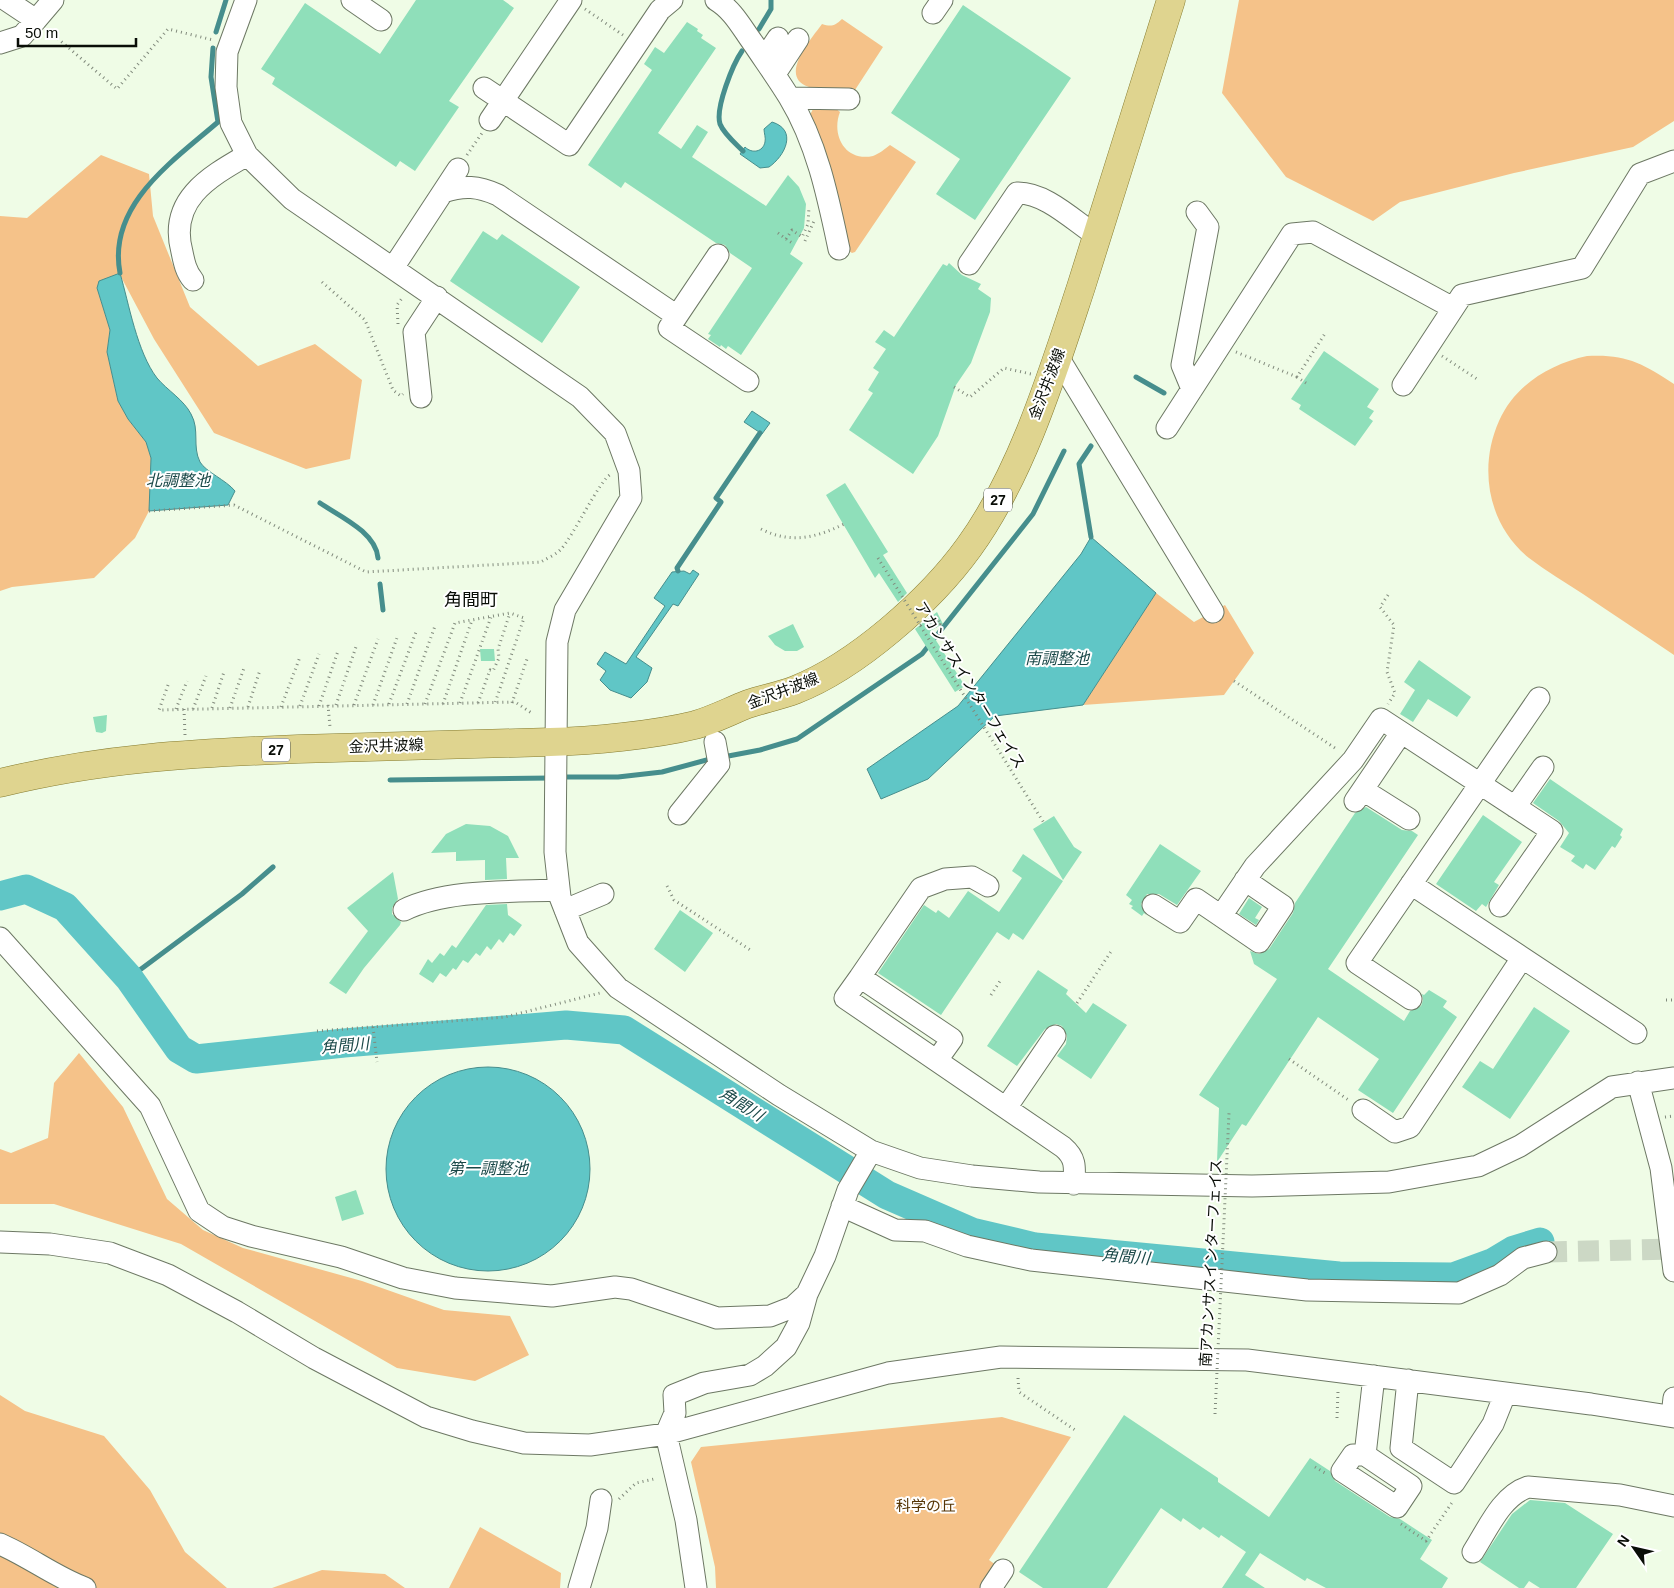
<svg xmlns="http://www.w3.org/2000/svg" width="1674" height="1588" font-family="Arial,'Noto Sans JP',sans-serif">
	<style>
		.green { fill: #f5c289 }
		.water { fill: #60c6c6; stroke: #468e8d }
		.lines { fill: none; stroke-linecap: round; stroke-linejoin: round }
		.stream { stroke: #468e8d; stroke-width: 5 }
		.river { stroke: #60c6c6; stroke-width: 29 }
		.building { fill: #8fdfba }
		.minor-tunnel { stroke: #ccd8c5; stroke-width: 21; stroke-dasharray: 21 11; stroke-linecap: butt }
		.minor-casing { stroke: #6d7864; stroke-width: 23 }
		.major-casing { stroke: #867c2f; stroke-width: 29 }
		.path { stroke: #818a7c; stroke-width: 3; stroke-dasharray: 1 4; stroke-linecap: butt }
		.minor { stroke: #fff; stroke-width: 21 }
		.major { stroke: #dfd48f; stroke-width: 28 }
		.path-bridge { stroke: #818a7c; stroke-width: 3; stroke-dasharray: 1 4; stroke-linecap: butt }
		.labels { text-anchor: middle; stroke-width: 4; stroke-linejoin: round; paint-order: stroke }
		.shield { fill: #fff; stroke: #535651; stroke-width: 1 }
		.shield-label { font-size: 14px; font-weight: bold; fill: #090d07 }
		.street-label { font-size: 15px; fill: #090d07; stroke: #fff }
		.park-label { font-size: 15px; fill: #553404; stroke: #fff }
		.water-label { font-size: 16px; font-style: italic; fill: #1a4848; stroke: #fff }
		.quarter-label { font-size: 18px; fill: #090d07; stroke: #fff }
	</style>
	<rect width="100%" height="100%" fill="#effce6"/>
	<!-- green -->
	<path class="green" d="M1239 0H1674V121L1633 147 1514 173 1400 202 1373 221 1286 177 1222 93Z
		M842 19 883 47 855 90C841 90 822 91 809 87 777 77 812 38 822 24 831 27 835 26 842 19Z
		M835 108 840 112C831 135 845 162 873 156 879 154 886 148 890 145L916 162 855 252 852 253 849 251 810 115 813 109Z
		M101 155 149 174 153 216 190 307 258 366 315 344 362 380 350 459 306 469 214 433 154 339 119 273 97 288 110 330 107 352 118 401 128 419 146 442 151 458 149 511 135 538 94 578 12 587 0 591V216L27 218Z
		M1587 356C1626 354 1642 363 1674 384V655C1644 635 1613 614 1583 594 1565 582 1546 571 1529 558 1488 525 1478 468 1499 421 1515 385 1550 364 1587 356Z
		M1156 593 1194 622 1225 605 1254 653 1224 695 1083 705Z
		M79 1053 123 1107 167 1199 203 1230 243 1248 362 1281 444 1310 510 1316 529 1355 475 1381 397 1368 181 1244 54 1204H0V1149L11 1153 48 1138 54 1083Z
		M0 1395 25 1411 104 1436 150 1490 185 1552 227 1588H0Z
		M1002 1417 1071 1437 989 1560 1003 1570 991 1588H716L715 1567 691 1462 701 1447Z
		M480 1527 561 1573 560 1588H449Z
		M322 1570 385 1574 405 1588H272Z"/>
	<!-- water -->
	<path class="water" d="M772 122C798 130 785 156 769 167L760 168 740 154 745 147C752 154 763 152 765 142 766 138 764 133 764 129Z
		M120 273C129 304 137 352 157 378 167 390 184 400 191 414 200 430 192 446 200 462 206 472 226 480 235 491L228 505 149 511 151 458 146 442 128 419 118 401 107 352 110 330 97 288 99 281Z
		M752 411 770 423 762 434 744 422Z
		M1091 537 1156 593 1083 705 995 716 928 779 881 799 867 769 958 706 1081 554Z
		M693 570 699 574 678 606 673 604 636 657 652 668 647 682 631 698 610 690 600 680 606 671 597 664 605 652 626 664 665 606 654 598 672 572 684 571 690 574Z
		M386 1169a102 102 0 1 1 204 0a102 102 0 1 1-204 0Z"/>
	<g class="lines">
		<!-- stream -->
		<path class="stream" d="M759 29 771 9V0
			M216 32 226 0
			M742 51C733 64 715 108 720 124 724 134 735 143 743 151
			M120 273C107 205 173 161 218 122L211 77 213 48
			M1136 377 1164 393
			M1091 446 1079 464 1091 537
			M320 503C339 516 376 532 378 558
			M678 571 677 568 721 502 716 498 760 433
			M380 584 383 610
			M723 757 760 750 797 739 922 654 1033 514 1064 451
			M560 777H618L662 772 714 758
			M390 780 551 778
			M129 978 242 894 273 867"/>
		<!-- river -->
		<path class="river" d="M0 896 26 889 65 907 129 978 179 1049 196 1059 344 1043 566 1025 624 1030 887 1195 972 1232 1035 1247 1339 1276 1453 1277 1494 1262 1514 1250 1540 1242"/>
	</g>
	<!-- building -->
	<path class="building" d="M416 0H503L514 8 449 101 459 107 415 171 400 161 396 167 272 84 275 78 261 69 305 3 380 54Z
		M963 5 1071 78 975 220 936 194 960 159 891 113Z
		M687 22 698 29 697 31 703 35 701 38 716 48 658 133 681 149 697 125 708 132 692 157 766 206 788 175 799 187 806 204 804 228 790 254 803 263 741 355 728 346 726 349 721 345 720 347 708 339 711 335 708 334 752 268 730 253 725 245 716 243 625 182 621 188 588 165 652 70 644 64 655 47 664 53Z
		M483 231 497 240 502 234 580 287 542 343 450 281Z
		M949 263 962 275 981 284 978 289 991 298 990 312 971 363 956 385 938 436 913 474 849 430 873 393 868 390 879 372 873 368 886 349 875 342 884 330 894 337 943 264 947 266Z
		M1324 351 1379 389 1367 407 1374 411 1369 418 1373 421 1355 446 1299 409 1301 405 1291 399Z
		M845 483 888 552 883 555 907 593 898 602 879 573 875 578 826 495Z
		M937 612 943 624 930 631 965 686 955 692 915 629Z
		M793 624 804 647 797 651H785L775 645 768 636Z
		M480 649H494L495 661H481Z
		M1419 660 1471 697 1457 717 1428 699 1413 722 1400 714 1415 690 1404 682Z
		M107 715 106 731 102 733 96 732 93 717Z
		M1550 779 1623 829 1620 835 1622 837 1615 848 1612 846 1595 870 1586 864 1583 869 1571 861 1575 856 1560 847 1569 833 1559 821 1533 803Z
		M1366 807 1402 830 1412 831 1418 835 1328 969 1404 1021 1410 1011 1421 1006 1423 1000 1422 994 1424 995 1429 990 1447 1001 1443 1007 1457 1017 1393 1113 1358 1090 1379 1059 1318 1017 1246 1126 1242 1124 1217 1162 1219 1108 1199 1095 1277 979 1254 964 1250 951 1259 954 1269 949 1293 913 1295 903 1355 813Z
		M1483 815 1522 842 1494 882 1499 885 1486 907 1482 904 1476 911 1436 884Z
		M1054 816 1074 847 1082 852 1063 880 1033 829Z
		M466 824 490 826 508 836 519 858H506L507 879 485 880V860L456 861V852L431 853 446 834Z
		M1160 844 1201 871 1177 905 1159 894H1147L1141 904 1146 915 1144 913 1142 916 1131 908 1133 906 1129 904 1132 900 1126 895Z
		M1023 854 1063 881 1023 940 1013 933 1009 940 997 932 941 1015 878 973 924 905 936 913 938 910 949 918 968 891 999 912 1022 878 1012 871Z
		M393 872 398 899 392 908V914L401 922 400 925 364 968 346 994 329 983 368 931 347 908Z
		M1249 898 1262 907 1255 918 1259 920 1256 925 1239 914Z
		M507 904 508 915 522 925 514 936 510 933 503 943 499 939 491 950 487 946 480 956 476 953 468 963 463 960 456 970 453 968 446 977 440 973 433 983 419 974 428 959 432 963 440 953 444 956 452 945 456 948 486 905Z
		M680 910 713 933 685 972 654 949Z
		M1038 970 1068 990 1066 994 1086 1013 1093 1003 1127 1025 1091 1079 1057 1056 1066 1044 1067 1036 1062 1026 1056 1024 1045 1029 1017 1066 987 1046Z
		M1534 1007 1570 1031 1510 1119 1462 1087 1480 1061 1493 1069Z
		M356 1190 364 1214 342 1221 335 1197Z
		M1124 1415 1218 1478V1482L1269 1517 1310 1458 1330 1471 1335 1481 1390 1517 1400 1519 1432 1540 1420 1559 1448 1578 1442 1588H1326L1307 1578 1305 1581 1260 1553 1245 1575 1265 1588H1222L1246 1552 1221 1535 1219 1538 1203 1527 1200 1530 1183 1518 1181 1522 1161 1508 1107 1588H1043L1019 1572Z
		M1530 1500 1565 1503 1613 1534 1576 1588H1540L1529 1581 1524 1588H1519L1480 1562 1512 1514Z"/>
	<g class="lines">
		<!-- minor-tunnel -->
		<path class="minor-tunnel" d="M1546 1252 1674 1249"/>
		<!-- minor casing -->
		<g class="minor-casing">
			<path id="minor" d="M6 0 36 20 53 0
				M246 0 227 52 226 87 231 123 247 155 292 199 580 397 615 433 629 471 631 498 565 610 557 642 555 852 560 897 578 943 618 988 779 1095 871 1151 920 1168 972 1176 1039 1182 1252 1186 1389 1182 1478 1166 1520 1146 1612 1087 1674 1078
				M352 0 381 20
				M716 0C733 10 742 28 753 43 765 61 778 79 789 97 817 143 828 197 839 249
				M933 13 942 0
				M0 43 22 36 36 20
				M764 59 778 38
				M775 74 798 39
				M484 88 569 145 660 10 672 0
				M790 98 849 99
				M490 120 571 0
				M443 192C464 185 478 186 498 195L677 316 718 255
				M969 264 1017 193C1045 192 1074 221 1097 236
				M393 268 458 169
				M193 280C186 272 184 262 182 252 168 200 209 177 247 155
				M677 316 669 328 748 381
				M1058 357 1213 612
				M1403 385 1462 295 1582 268 1640 174 1674 161
				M1192 389 1182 365 1208 227 1197 212
				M421 397 414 332 437 297
				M1167 428 1292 234 1313 232 1453 308
				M1363 790 1409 819
				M1355 801 1401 733
				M1515 807 1543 767
				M679 814 719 764 715 742
				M1411 884 1636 1033
				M1153 905 1180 922 1196 899 1221 916 1255 866 1353 760 1381 719 1552 831 1500 906
				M404 910C446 889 512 892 559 890
				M565 910 603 894
				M1221 916 1259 942 1283 906 1245 880
				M0 938 150 1106 199 1211 223 1227 251 1236 341 1257 403 1278 455 1288 552 1296 615 1287 631 1289 717 1318 770 1316 793 1307 807 1294
				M860 977 921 888 945 879 972 877 988 886
				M1411 999 1357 963 1539 698
				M937 1060 952 1039 860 977 845 998 1063 1147C1076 1158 1075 1167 1074 1184
				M1638 1082 1661 1168 1674 1271
				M1006 1108 1055 1036
				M1363 1110 1395 1132 1410 1127 1522 958
				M842 1206 895 1230 925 1231 967 1246 1031 1260 1307 1290 1459 1293 1500 1275 1523 1258 1546 1252
				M0 1242 50 1244 110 1253 168 1275 237 1312 314 1358 426 1417 472 1431 524 1443 590 1445 666 1434 888 1373 1001 1357 1247 1360 1591 1404 1674 1417
				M1408 1380 1401 1448 1454 1483 1493 1424 1505 1394
				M1672 1416 1674 1398
				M1365 1455H1353L1342 1471 1397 1507 1411 1486 1365 1455 1374 1376
				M0 1544C30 1557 55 1577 85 1588
				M1473 1552C1488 1529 1501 1496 1528 1487L1620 1495 1674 1506
				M579 1588 597 1528 601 1500
				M696 1588 686 1520 666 1434 675 1413 674 1395 704 1383 750 1375 765 1366 786 1347 799 1323 807 1294 825 1256 848 1190 871 1151
				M991 1588 1003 1570"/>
		</g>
		<!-- major casing -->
		<g class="major-casing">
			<path id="major" d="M0 783C101 758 195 753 298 749 382 746 466 744 550 742 592 741 654 735 695 725 713 720 730 711 748 704 763 699 779 696 795 690 856 666 930 601 969 547 1022 474 1053 372 1081 287 1111 191 1141 96 1171 0"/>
		</g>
		<!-- path -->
		<path class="path" d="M585 9 623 35
			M50 32 117 89 168 29 213 40
			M467 155 482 133
			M778 233 786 239 792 230 802 237 808 224 809 207
			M786 239 794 244
			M805 241 814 221
			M322 282 365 320 393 390 401 396 403 394
			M398 324 397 305 403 297
			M1236 352 1297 377
			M1442 356 1477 379
			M1306 383 1297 377 1326 332
			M954 387 970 397 1004 368 1031 374
			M149 511 234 505 366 572 541 562C547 558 556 555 561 549 574 535 599 481 611 474
			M761 529C790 544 816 538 844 524
			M1388 595 1380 607 1394 625 1387 672 1395 693 1388 704
			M929 622 932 628 940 624 935 616
			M930 622 932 626 939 623 934 617
			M930 623 932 627 940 623 936 616
			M1234 681 1338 750
			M168 685 159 710 515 702 533 714
			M460 703 491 617
			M478 703 490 670 493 671 499 658 498 649 510 613
			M512 703 527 659
			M389 704 416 632
			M407 704 435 626
			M425 704 455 623 510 613 524 618 495 703
			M443 704 472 620
			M328 705 330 727
			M336 705 357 644
			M354 705 378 639
			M373 705 398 635
			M300 706 319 654
			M319 706 338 651
			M248 707 260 670
			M281 707 300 657
			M212 708 224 672
			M230 708 244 668
			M176 709 187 681
			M184 709 185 735
			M193 709 206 676
			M667 886 674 900 752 951
			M991 995 1000 981
			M1666 1000H1674
			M1077 1003 1112 950
			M373 1027 377 1062
			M317 1031 505 1017 600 993
			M1289 1059 1350 1101
			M1665 1117 1674 1116
			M1018 1378 1019 1392 1075 1430
			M1337 1418 1338 1391
			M1315 1467 1325 1473
			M619 1499 636 1483 654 1479
			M1401 1524 1426 1541 1453 1501"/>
		<!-- minor -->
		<use href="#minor" class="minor"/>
		<!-- major -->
		<use href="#major" class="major"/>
		<!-- path-bridge -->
		<path class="path-bridge" d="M878 558 1044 823
			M920 625 929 620
			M1215 1414 1229 1113"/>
	</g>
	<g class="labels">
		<!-- shield labels -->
		<g class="shield">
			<rect x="984" y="488.5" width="28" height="23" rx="4"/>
			<rect x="262" y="738.5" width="28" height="23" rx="4"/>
		</g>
		<g class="shield-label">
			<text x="998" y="505">27</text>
			<text x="276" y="755">27</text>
		</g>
		<!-- street labels -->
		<g class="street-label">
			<text transform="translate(1047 384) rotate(-69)" y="5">金沢井波線</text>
			<text transform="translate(970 685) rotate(58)" y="5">アカンサスインターフェイス</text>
			<text transform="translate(783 691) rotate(-21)" y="5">金沢井波線</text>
			<text transform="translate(386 746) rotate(-2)" y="5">金沢井波線</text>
			<text transform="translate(1211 1263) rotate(-87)" y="5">南アカンサスインターフェイス</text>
		</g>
		<!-- park labels -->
		<g class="park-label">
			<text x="926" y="1511">科学の丘</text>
		</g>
		<!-- water labels -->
		<g class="water-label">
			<text x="178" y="486">北調整池</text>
			<text x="1057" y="664">南調整池</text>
			<text transform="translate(345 1045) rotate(-5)" y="6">角間川</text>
			<text transform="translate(742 1104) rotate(32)" y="6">角間川</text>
			<text x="488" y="1174">第一調整池</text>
			<text transform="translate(1126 1256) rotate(5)" y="6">角間川</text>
		</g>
		<!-- quarter labels -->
		<g class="quarter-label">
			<text x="471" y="606">角間町</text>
		</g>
	</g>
	<!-- north arrow -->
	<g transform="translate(1634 1548) rotate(304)" stroke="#ffffff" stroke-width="4" paint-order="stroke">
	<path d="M0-4L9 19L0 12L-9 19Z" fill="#090d07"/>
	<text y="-8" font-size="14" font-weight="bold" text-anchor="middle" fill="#090d07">N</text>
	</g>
	<!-- scale -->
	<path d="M18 38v8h118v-8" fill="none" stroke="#090d07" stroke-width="2.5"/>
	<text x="25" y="38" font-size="15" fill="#090d07" stroke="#ffffff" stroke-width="4" paint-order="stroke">50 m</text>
</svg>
